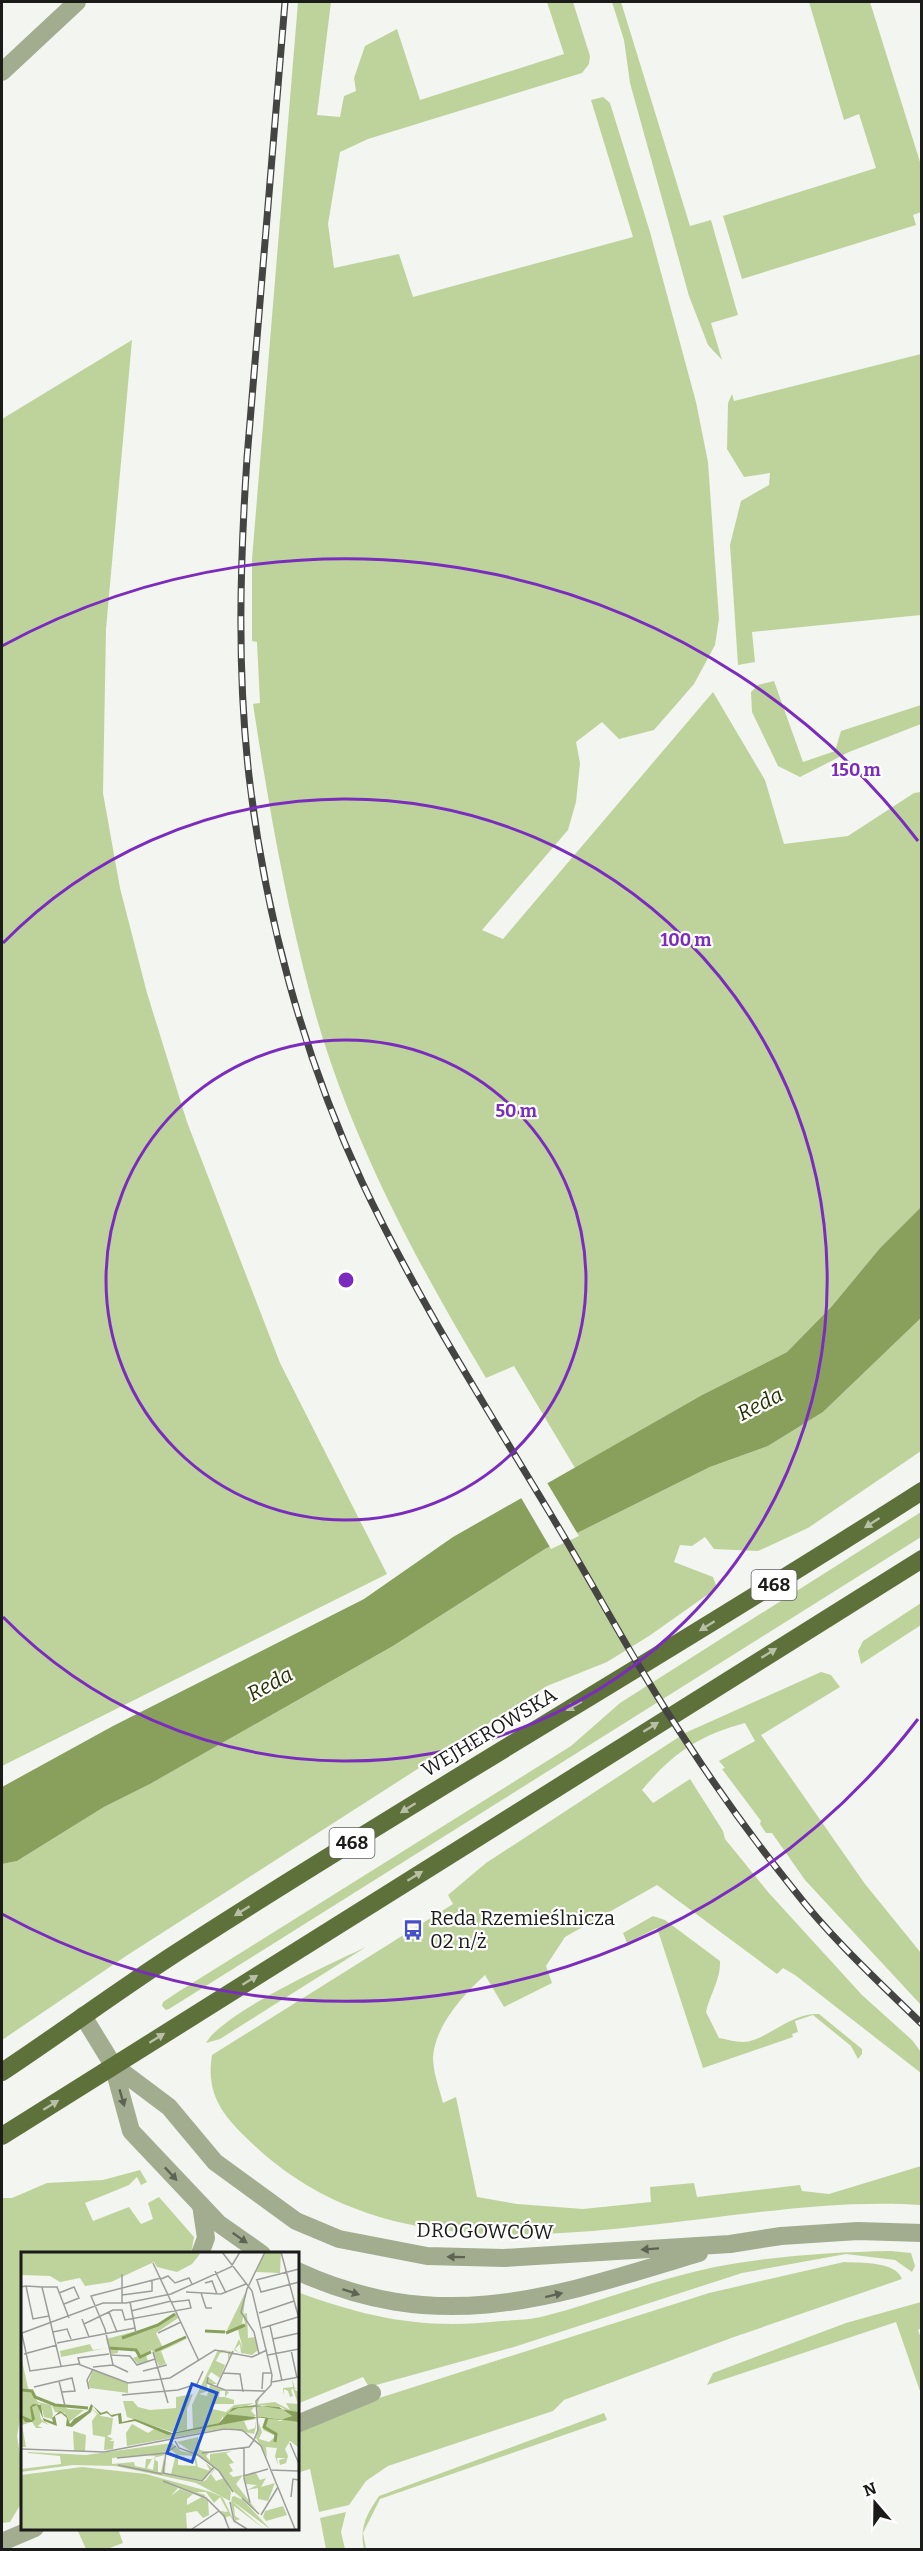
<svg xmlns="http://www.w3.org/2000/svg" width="923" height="2551" font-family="Bitter,serif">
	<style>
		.green { fill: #bed39b }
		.water { fill: #89a05c }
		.pier { fill: #f3f5f0 }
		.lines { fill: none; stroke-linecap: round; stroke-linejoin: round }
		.minor { stroke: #a2ad8f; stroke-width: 18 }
		.tertiary { stroke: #a2ad8f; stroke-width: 18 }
		.primary { stroke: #5e713a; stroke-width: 18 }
		.rail-casing { stroke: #444543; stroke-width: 7 }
		.rail { stroke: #fff; stroke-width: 4.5; stroke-dasharray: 14; stroke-linecap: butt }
		.oneway { fill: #b7bfa6 }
		.oneway2 { fill: #5e6454 }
		.ring { fill: none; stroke: #7b2cbf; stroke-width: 3 }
		.labels { text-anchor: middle; stroke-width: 4.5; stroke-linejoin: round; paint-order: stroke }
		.shield { fill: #fff; stroke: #5f5f5f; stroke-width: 1.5 }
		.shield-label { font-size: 18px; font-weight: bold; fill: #1b1b1a }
		.street-label { font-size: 20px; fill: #1b1b1a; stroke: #fff }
		.poi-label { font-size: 20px; fill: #1b1b1a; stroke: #fff; text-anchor: start }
		.water-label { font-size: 21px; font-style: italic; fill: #253300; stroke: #fff }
		.inset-river { fill: none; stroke: #89a05c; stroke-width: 3 }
		.inset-road { fill: none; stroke: #9d9e9a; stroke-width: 1.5 }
		.view { fill: #1d4ed8; fill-opacity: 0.15; stroke: #1d4ed8; stroke-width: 3 }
		.inset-edge { fill: none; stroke: #1b1b1a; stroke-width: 3 }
		.centre { fill: #7b2cbf; stroke: #fff; stroke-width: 3 }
		.ring-label { font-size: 18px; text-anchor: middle; font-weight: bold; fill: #7b2cbf; stroke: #fff; stroke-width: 4.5; stroke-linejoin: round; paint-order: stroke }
	</style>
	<rect width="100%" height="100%" fill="#f3f5f0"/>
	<!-- green -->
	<path class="green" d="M298 2H331L317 115 340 117 344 96 356 91 354 78 365 46 397 29 420 100 564 54 547 2H573L590 56 589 64 582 73 368 139 340 152 328 224 334 268 399 254 413 297 633 237 591 100 603 97 610 103 650 232 696 402 708 462 719 619 715 645 694 684 654 730 619 739 602 722 576 742 580 763 576 802 568 830 482 930 503 939 713 692 765 780 784 844 848 836 914 793 921 792V1207L880 1248 832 1306 787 1352 702 1395 575 1468 514 1366 486 1378C414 1258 346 1131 310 994 285 899 268 802 253 704L260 703 257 642 252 641V559Z
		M612 2H621L690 226 711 220 738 315 711 323 722 360 708 345 689 296 630 83 624 40Z
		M809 2H870L921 165V212L913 215 916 225 742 279 723 216 876 168 859 114 844 120Z
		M132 340 106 629 103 793 120 888 147 993 187 1122 280 1363 387 1574 2 1766V419Z
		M921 354V615L752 632 755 662 738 665 730 545 741 501 769 485 770 473 744 477 727 449 728 403 732 394 734 401Z
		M774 681 803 762 835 751 841 731 921 705V724L849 752 800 777 778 766 752 712 751 692 758 685Z
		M921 1318V1451L808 1528 758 1551 714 1549 705 1537 692 1546 680 1545 674 1562 713 1577 717 1588 649 1636 607 1662 547 1686 126 1956 2 2040V1864L17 1861 104 1807 150 1784 393 1646 545 1549 710 1467 768 1446 823 1412Z
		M921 1512V1537L169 2009 166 2010 162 2006 163 2002 178 1992 571 1746 620 1703Z
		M921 1603V1625L861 1664 858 1651 863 1641Z
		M821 1672 831 1675 840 1687 761 1735 865 1884 921 1953V2005L805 1880 772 1833H766L760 1824 761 1821 722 1769 725 1768 719 1761 755 1741 745 1723C698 1736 673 1753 642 1790L653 1803 690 1779 723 1831 725 1839 768 1892 862 1995 912 2040 921 2052V2073L795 1975 783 1968 777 1974 657 1885 565 1937 546 1966 552 1983 504 2007 485 1975C463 1995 435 2026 433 2057 433 2072 439 2088 443 2103L456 2097 477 2197 517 2204 583 2209 651 2202 650 2187 694 2183 697 2197 800 2185 802 2191 829 2194 921 2166V2205C709 2190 434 2312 256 2147 226 2119 205 2098 212 2055L453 1904 448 1895 486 1863 685 1733Z
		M653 1916 665 1920 720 1961C721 1979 710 1994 706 2012L719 2038C726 2039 735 2042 743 2042 767 2041 790 2012 819 2014L862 2049V2054L858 2059 851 2046 813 2015 795 2021 798 2032 792 2034 793 2037 703 2068 657 1928 627 1943 623 1933Z
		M366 1947 220 2039 206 2043C222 2013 332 1963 366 1947Z
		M140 2170 147 2182 141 2185 137 2177 129 2185 85 2203 93 2221 129 2207 141 2224 153 2219 148 2203 159 2197 194 2237 191 2254H22V2407L17 2436 22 2467V2502L10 2522 2 2523V2198H12L47 2183 103 2180Z
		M891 2251 911 2253 915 2266 912 2272 895 2260 846 2254 742 2273 514 2347 369 2387 363 2377 297 2404V2292C369 2318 424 2330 501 2321 514 2320 528 2320 541 2317 600 2302 656 2279 715 2267 774 2256 832 2252 891 2251Z
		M844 2262C860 2263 896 2261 902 2279L734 2337 564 2400 553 2411 388 2466 366 2481 349 2505 319 2512 310 2469 297 2473V2432L373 2400 709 2293Z
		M921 2302V2328L918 2330 921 2338V2394L896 2322 707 2385 713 2373 846 2323Z
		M604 2413 607 2420 380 2499 363 2533 366 2549H364C359 2527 367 2514 379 2496Z
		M346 2512 341 2532 345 2549H326L320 2518Z
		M77 2529H118L123 2543 107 2549H86Z"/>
	<!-- water -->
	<path class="water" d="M921 1207V1318L823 1412 768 1446 710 1467 545 1549 393 1646 150 1784 104 1807 17 1861 2 1864V1787L113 1726 364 1599 453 1537 702 1395 787 1352 832 1306 880 1248Z"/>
	<!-- pier -->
	<path class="pier" d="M546 1481 579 1536 551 1549 520 1496Z"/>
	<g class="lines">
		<!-- minor -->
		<path class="minor" d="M2 72 77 2
			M200 2254 206 2238 201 2205
			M297 2424 372 2393
			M2 2542 35 2528"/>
		<!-- tertiary -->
		<path class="tertiary" d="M83 2016 113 2065 131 2131 218 2223 262 2254
			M113 2065 169 2107 215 2162 296 2221 339 2239 427 2256 504 2258 730 2244 781 2236 858 2231 922 2233
			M297 2271C442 2338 556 2296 699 2253"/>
		<!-- primary -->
		<path class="primary" d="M2 2072C64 2031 124 1986 187 1946 429 1790 679 1647 922 1491
			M2 2136 922 1559"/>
		<!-- rail casing -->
		<g class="rail-casing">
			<path id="rail" d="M285 2 247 458C240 564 237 670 249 776 265 915 303 1055 362 1182 420 1305 494 1419 563 1535 605 1606 644 1679 690 1747 722 1796 757 1844 794 1890 832 1939 878 1981 922 2024"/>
		</g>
		<!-- rail -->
		<use href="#rail" class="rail"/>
	</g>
	<!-- one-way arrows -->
	<defs><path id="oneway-solid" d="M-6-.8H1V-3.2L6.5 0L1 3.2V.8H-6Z" transform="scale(1.5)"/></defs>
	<g class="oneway">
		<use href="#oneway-solid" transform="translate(872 1523) rotate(147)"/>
		<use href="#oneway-solid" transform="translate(707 1626) rotate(148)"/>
		<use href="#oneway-solid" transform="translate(769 1653) rotate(-32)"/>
		<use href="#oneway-solid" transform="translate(574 1706) rotate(150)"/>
		<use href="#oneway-solid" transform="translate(651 1727) rotate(-32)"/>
		<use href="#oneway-solid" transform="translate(408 1808) rotate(148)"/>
		<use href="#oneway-solid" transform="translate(415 1876) rotate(-32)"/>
		<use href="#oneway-solid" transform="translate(242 1911) rotate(148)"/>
		<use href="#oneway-solid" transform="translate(250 1980) rotate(-32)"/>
		<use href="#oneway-solid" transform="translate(157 2038) rotate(-32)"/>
		<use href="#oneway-solid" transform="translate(51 2105) rotate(-32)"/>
	</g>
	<g class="oneway2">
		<use href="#oneway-solid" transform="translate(122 2098) rotate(74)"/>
		<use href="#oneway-solid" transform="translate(171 2174) rotate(47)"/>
		<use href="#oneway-solid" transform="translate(240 2238) rotate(35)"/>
		<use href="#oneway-solid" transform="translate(650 2249) rotate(176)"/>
		<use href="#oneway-solid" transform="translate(456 2257) rotate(-179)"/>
		<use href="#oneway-solid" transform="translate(351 2292) rotate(18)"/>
		<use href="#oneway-solid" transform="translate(554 2295) rotate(-14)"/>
	</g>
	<!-- distance rings -->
	<g class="ring">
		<circle cx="346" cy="1280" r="240"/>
		<path d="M3 943A481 481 0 1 1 3 1617"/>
		<path d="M918 1719A721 721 0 0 1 2 1914M2 646A721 721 0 0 1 918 841"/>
	</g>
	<!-- icons -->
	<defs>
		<g id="bus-bare" transform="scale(1.62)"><path d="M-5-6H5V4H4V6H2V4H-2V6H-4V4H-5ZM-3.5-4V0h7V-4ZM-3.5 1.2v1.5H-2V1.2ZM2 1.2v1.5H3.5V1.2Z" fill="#4750c5" stroke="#fff" stroke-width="2.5" paint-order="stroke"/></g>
	</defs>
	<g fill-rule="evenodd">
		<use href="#bus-bare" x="413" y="1930"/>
	</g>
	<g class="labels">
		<!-- shield labels -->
		<g class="shield">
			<rect x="751.5" y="1570" width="45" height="30" rx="4.5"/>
			<rect x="329.5" y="1828" width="45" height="30" rx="4.5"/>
		</g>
		<g class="shield-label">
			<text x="774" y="1591">468</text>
			<text x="352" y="1849">468</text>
		</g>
		<!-- street labels -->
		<g class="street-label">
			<text transform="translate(489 1732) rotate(-31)" y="7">WEJHEROWSKA</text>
			<text transform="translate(485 2231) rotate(1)" y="7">DROGOWCÓW</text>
		</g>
		<!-- poi labels -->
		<g class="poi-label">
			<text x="430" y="1925">Reda Rzemieślnicza<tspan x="430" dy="23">02 n/ż</tspan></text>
		</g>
		<!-- water labels -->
		<g class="water-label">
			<text transform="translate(760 1404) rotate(-27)" y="7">Reda</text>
			<text transform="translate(270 1684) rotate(-29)" y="7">Reda</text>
		</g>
	</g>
	<!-- overview -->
	<g transform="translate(21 2252)">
		<rect width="278" height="278" fill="#f3f5f0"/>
		<path d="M0 0H175L179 2 171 12 156 20 136 15 133 10 90 30 64 34 59 26 39 30 29 24 0 23ZM244 0H260L259 21 235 20ZM225 39 221 74 207 79 206 78ZM155 61 157 66 135 81 142 96 166 87 140 99 145 112 138 114 131 98 125 103 127 109 117 112 112 106 117 104 114 99 97 96V101L90 102 85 87 134 74ZM226 61 227 86 234 85 237 98 231 103 220 101 219 92 214 97 218 101 213 98 218 87 222 97 217 78 224 72 222 62ZM69 92 72 98 86 96 40 105 39 99ZM197 98H203L212 100 216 102 208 103 209 105 207 107V99L199 101 195 109 204 113 199 126 190 120 187 125 196 132H186L187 139 178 142 186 144 189 133 204 139H199L198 145H204V139H205L208 140 204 145 213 148V152H193L191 157 205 160 213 153 233 151 226 154H234L230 159 235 164 230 166 235 167 223 169 227 178 234 176 235 169V175L233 182 205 176 106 194 105 181 111 172 127 181 133 177 153 182 229 167 202 169V164L198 171 172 177 171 153ZM0 104 7 136 17 150 30 153 32 162 31 167 23 165 20 153 17 151 20 167 28 173 21 170 17 174 22 176H15L11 170 1 173 5 195H0ZM72 117 107 131V141L69 136 67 131ZM271 127 274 136H277L273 137 277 140V165H274L277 168V195L269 189 264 197 267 204 265 211 259 213 258 208 265 206H256L257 213 254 204 256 196 245 195 246 205 235 186 238 171 241 180 238 187 248 190 255 184 242 178 245 166H237L236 154 258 155 271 164 259 168 241 164 259 169 274 164 260 155 236 153V148L239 144 237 152 254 150 269 158 265 151 277 152 272 137 273 136 270 138 272 144 269 145 267 139 263 137V143L262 138V136L272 135ZM172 142 166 157V178L151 180 106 165 102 149H112L117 155 129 158 155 156V145ZM40 153 47 157 63 158 47 171 44 161 34 160 31 154ZM69 155 80 164 92 166 90 182 86 184 92 187 88 189H93L92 197 83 198 84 185 72 183 71 169 76 162ZM52 179 65 183 64 199H53ZM177 185 179 198 189 200 185 204 189 209V202L212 199 205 201 213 211 208 212 212 219 208 221 212 225 222 223 215 232 236 259 212 239 197 218 156 190ZM151 191 160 199 174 202 177 215 189 219 185 211 191 216 185 226 181 229 150 222 155 202 149 197 144 203 132 206 137 210V220H140L143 206V219L145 205 144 221 181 230 185 228 193 217H194L190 222 195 229 203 226 210 240 209 249 175 231 94 214 52 213 0 220V217L40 212 39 204 7 201V200L65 203ZM123 203 134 204 132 218 126 216 131 207H125L124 216 114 214 113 210 91 212V206ZM157 203 172 204 175 214 157 213ZM61 215 125 222 190 240 201 245 203 248 214 271 209 264 205 265 206 271 199 259 207 260 199 245 193 251 185 240H175L184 243V245L142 229 157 236 150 244 159 237 172 242 166 247V253L181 245 187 248 188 263 182 266 176 259 165 261 166 277H0V223ZM235 221 239 228 245 226 240 235 254 231 247 249 237 247V236L226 238 236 233 225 232 223 224ZM213 244 222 248 249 277 211 249 243 277 213 254 214 264 219 267 214 269 210 251 211 245ZM262 254 266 263 245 269 242 265 244 259Z" fill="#bed39b" fill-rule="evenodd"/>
		<path d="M12 152 20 153 22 166 32 170 31 166 39 159 45 163 49 172 53 167 67 159 70 152 80 161 86 159 90 163 100 161 101 170 114 167 151 181 198 171 212 156 235 153 277 160 278 170 241 165 147 183 114 169 98 172 97 163 91 165 86 161 79 163 72 154 70 160 51 175 45 174 46 166 40 161 34 164 36 174 23 169 16 153 11 155 14 167 11 170H4L0 163 11 168 9 155ZM244 154 258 155 271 164 259 168 205 162 217 156Z" fill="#89a05c" fill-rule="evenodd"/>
		<path class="inset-river" d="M184 79 204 80M205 81 224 73M101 86 137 73 154 62M88 96 115 98 119 105 130 100M134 99 165 85M0 138 11 139 14 145 34 153 67 156M246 166 243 175 255 182 254 190"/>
		<path class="inset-road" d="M201 0 231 39 251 123 250 133 235 149 237 178 233 188M260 0 278 67M132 11 178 109M194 19 205 41M140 27 147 24 154 31 168 26 171 32M235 28 278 17M236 28 240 40 278 30M184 31 191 29 196 42M5 34 21 35 40 114M0 35 5 34 12 67 28 64M21 35H36L48 66M165 40 200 42 225 32M38 41 53 35 58 46 43 52M180 41 185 56H191M101 43 131 39V29M109 50 115 81M101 51V22M110 59 150 49M88 60 96 80M238 61 273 49M61 67 68 85M63 72 92 58H101L104 68 170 56 168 48 151 50M249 74 261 129M241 76 277 65M0 78 9 119 57 112 107 131 149 126 194 98 231 105 246 98M32 80 46 77 50 87M1 81 82 51H105L150 42 210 15 219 0M137 81 160 70M252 87 278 81M36 91 114 76M270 98 276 126M132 100 147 151M3 102 36 93M238 102 233 80 220 60 226 37 244 0M89 103 109 104 116 113 134 107M247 103 278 97M59 113 57 106 88 102M72 115 92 113M122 119 146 113M107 120 92 113 84 77 70 44 140 26M202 121 219 122 222 140M187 125 186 131 204 138 244 139M38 129 44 154M251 130 278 125M196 134 212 99M13 135 51 126 54 139 41 140M68 137 66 128 72 117M241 137 242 121H251M101 143 157 138 176 132 182 119M154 189 158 196 177 203 198 219 212 240M269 191 278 212M155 194 145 201 142 221 181 229 193 215M223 196V226L229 251M0 197 83 200 203 177 221 178 240 194 274 277M181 201 228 195 233 188M96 206 145 201M97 213 141 222M249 218 278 219M222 224 247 217M142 229 185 246 203 264 208 277M270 245 272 227 278 228M221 246 238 262M209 250 213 269 226 277M240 263 257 235M171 277 198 259"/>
		<path class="view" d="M171 132 196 141 171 210 146 201Z"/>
		<rect width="278" height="278" class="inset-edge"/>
	</g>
	<circle cx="346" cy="1280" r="9" class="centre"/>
	<g class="ring-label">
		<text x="856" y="776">150 m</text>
		<text x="686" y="946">100 m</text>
		<text x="516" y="1117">50 m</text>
	</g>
	<!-- border -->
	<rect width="923" height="2551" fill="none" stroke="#1b1b1a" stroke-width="6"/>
	<!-- north arrow -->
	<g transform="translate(875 2503) rotate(340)" stroke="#ffffff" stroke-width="4.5" paint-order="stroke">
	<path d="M0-4.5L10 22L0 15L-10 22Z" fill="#1b1b1a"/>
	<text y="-9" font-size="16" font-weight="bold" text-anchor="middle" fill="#1b1b1a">N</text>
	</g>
</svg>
